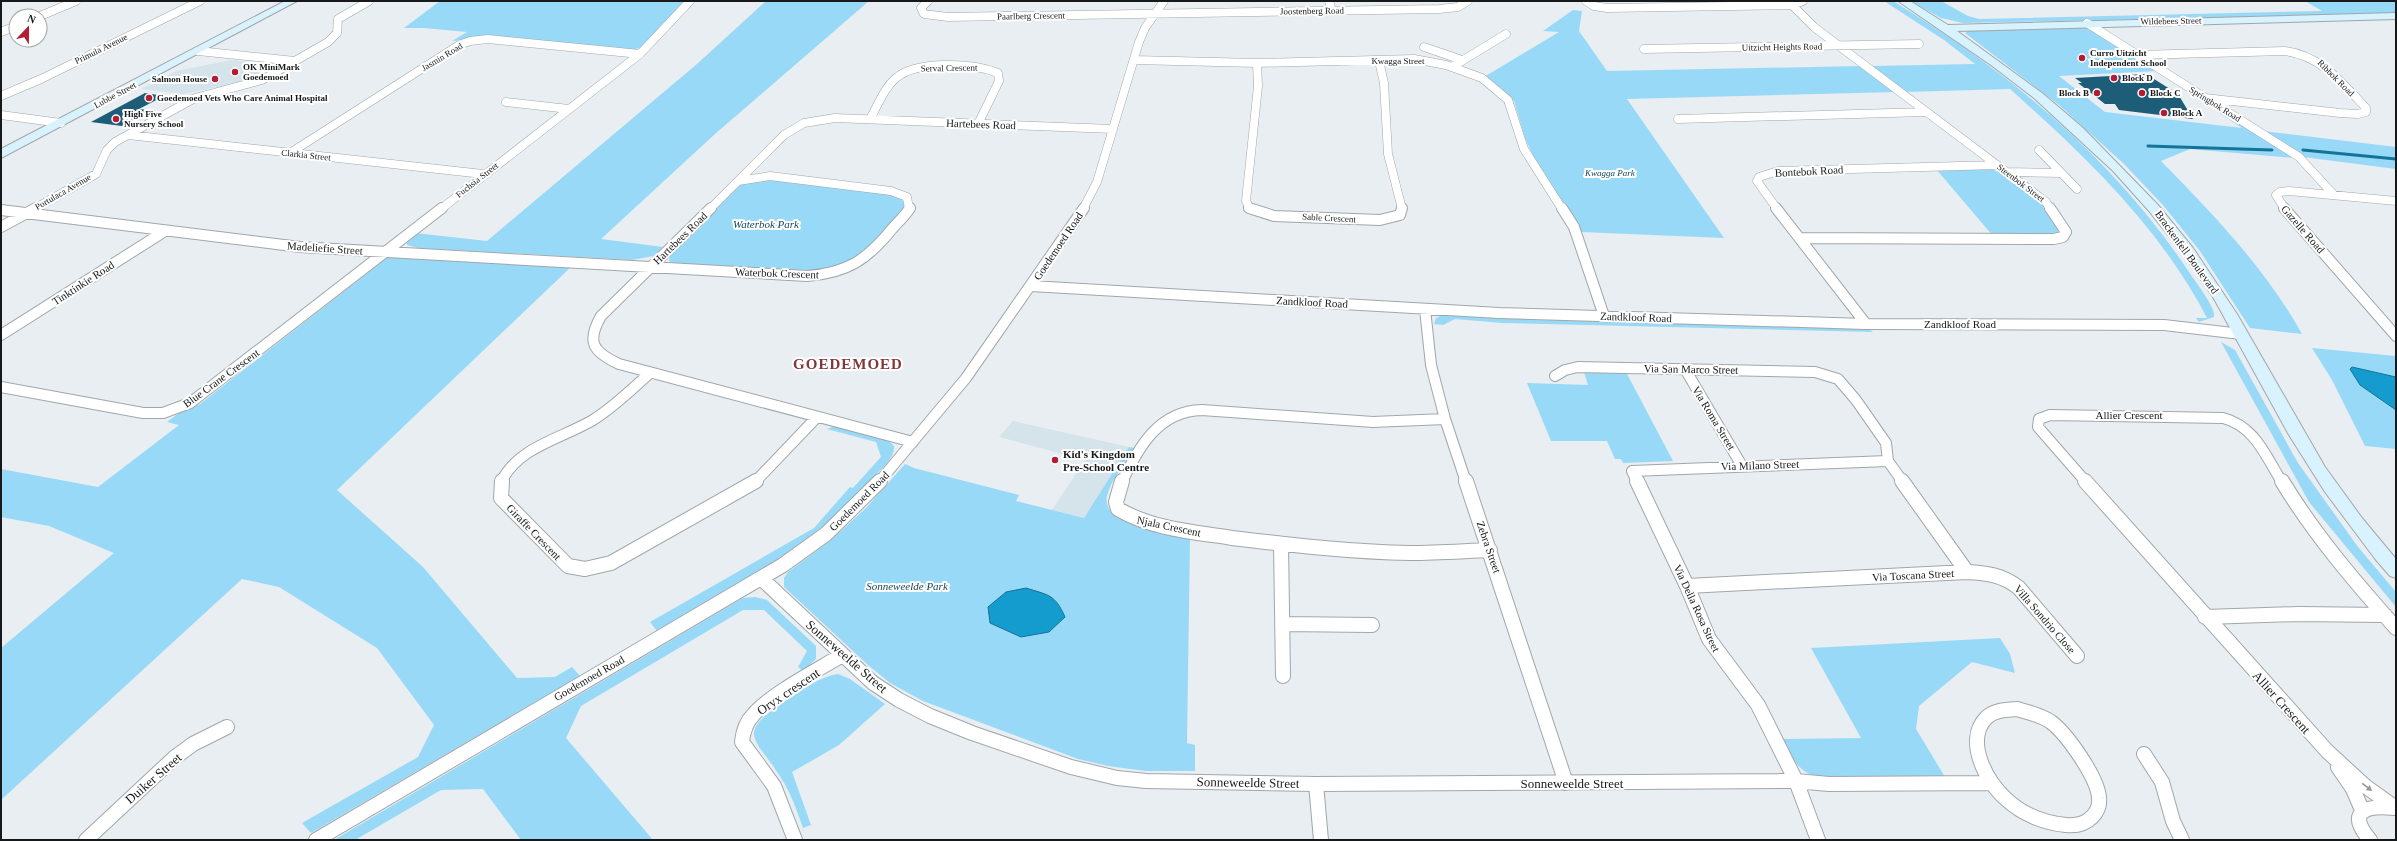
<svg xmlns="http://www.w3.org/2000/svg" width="2397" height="841" font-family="'Times New Roman',serif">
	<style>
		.built { fill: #d5e3ea }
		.green { fill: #99d9f8 }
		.water { fill: #139ccd; stroke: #147497 }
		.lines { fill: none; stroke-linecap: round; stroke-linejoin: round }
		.stream { stroke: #147497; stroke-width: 3 }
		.building { fill: #1e5d78 }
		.street-far2-casing { stroke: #a1a7a9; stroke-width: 9 }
		.street-far1-casing { stroke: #a1a7a9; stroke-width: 12 }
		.street-casing { stroke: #a1a7a9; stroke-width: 16 }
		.secondary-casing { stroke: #a1a7a9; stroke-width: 2 }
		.street-far2 { stroke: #fff; stroke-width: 8 }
		.street-far1 { stroke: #fff; stroke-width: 10 }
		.street { stroke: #fff; stroke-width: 14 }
		.secondary { fill: #d8f2fe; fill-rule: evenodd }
		.oneway { fill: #969798 }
		.poi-dot { fill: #b11e33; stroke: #fff; stroke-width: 1.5 }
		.labels { text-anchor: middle; stroke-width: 4; stroke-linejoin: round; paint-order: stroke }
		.far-street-label { font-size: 9px; fill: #161819; stroke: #fff }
		.far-poi-label { font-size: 9px; font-weight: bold; fill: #161819; stroke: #fff; text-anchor: start }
		.far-park-label { font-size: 9px; font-style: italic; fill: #15465b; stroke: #fff }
		.street-label { font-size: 11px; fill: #161819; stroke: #fff }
		.park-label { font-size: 11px; font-style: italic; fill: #15465b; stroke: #fff }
		.poi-label { font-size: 11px; font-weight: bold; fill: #161819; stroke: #fff; text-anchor: start }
		.near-street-label { font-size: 13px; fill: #161819; stroke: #fff }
		.district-label { font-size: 15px; font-weight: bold; letter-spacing: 1px; fill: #80383a; stroke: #fff }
	</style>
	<rect width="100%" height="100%" fill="#e8eef1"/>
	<!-- built -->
	<path class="built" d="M231 60 265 64 266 71 248 81 183 94 141 89 176 71Z
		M1013 421 1129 447 1084 518 1052 510 1085 460 999 437Z"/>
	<!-- green -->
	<path class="green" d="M440 1H686L645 46 633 50 492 37 452 41 467 32 424 28H404Z
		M766 1H869L715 134 601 239 663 247 653 256 632 260 418 248 407 245V241L415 233 487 241 697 64Z
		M1884 1H1893C2010 72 2116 161 2191 275 2197 284 2216 308 2214 317L2199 322 2196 318H2207C2160 227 2085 156 2010 89L1905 92 1870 66 1975 64 1944 40Z
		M1910 1H1941L1968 16 1979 19 2322 11 2305 1H2396V14L1963 23 1941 18Z
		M1573 10 1582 11 1579 31 1607 71 1861 66 1895 92 1627 99 1724 238 1581 232 1534 158 1525 138 1514 101 1501 88 1484 77 1559 32 1543 31Z
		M2080 26 2094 30 2157 71 2059 76 2105 112 2242 128 2218 112 2221 111 2295 158 2190 149 2161 161C2213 214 2266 269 2302 334L2250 328 2200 251 2162 204 2124 164 2059 105 1965 33 1969 30Z
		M2263 131 2396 147V169L2303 157Z
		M1988 168 2000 172 2039 201 2047 209 2059 230 2058 233 1993 236 1936 169Z
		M759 178 890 194 902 199 905 207 865 253 855 261 818 272 675 264 669 261 670 255 741 184Z
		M388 257 573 265 337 490 423 567 517 678 555 677 572 667 580 676 311 833 302 823 418 757 434 725 377 648 279 587 242 579 1 800V648L114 553 49 526 1 517V469L98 487 179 425 167 422 179 413 200 404Z
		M1452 314 1868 328 1873 332 1502 323 1455 319 1443 325 1434 324 1436 318 1442 315Z
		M2221 342 2235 350 2298 463 2358 547 2396 592V607L2309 502Z
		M2312 348 2396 356V449L2365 446 2332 380Z
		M1588 370 1626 372 1673 461 1623 463 1621 459H1615L1607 441H1551L1527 383 1588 385 1584 372Z
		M835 426 889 441 894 446C895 458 882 468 875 476 815 545 735 586 657 631L650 622 814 528 850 487 853 488 881 457 876 442 827 429Z
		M1129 447 1135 448C1126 462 1111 479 1107 496 1101 527 1169 533 1190 537L1187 743 1195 745V771H1145L1108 766 1078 759 923 701 890 683 868 665 784 587V578L788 572 831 540 866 508 905 464 914 468 1019 495 1016 501 1084 518Z
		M755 597 767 600 816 646V659L803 671 798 667 807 651 764 610H743L581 706 566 738 653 840H521L483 789 441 790 355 840H334L743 598Z
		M2000 638 2010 654 2015 673 1972 662 1919 706 1916 729 1945 777H1822C1799 775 1792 758 1782 739L1861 738 1811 648Z
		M838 674 850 679 885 704 839 745 792 772 811 825 803 828C797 811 791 793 781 778 756 737 733 735 787 700 803 690 818 677 838 674Z"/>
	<!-- water -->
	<path class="water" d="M2352 367 2396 377V410L2360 385 2350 369Z
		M1026 588C1048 595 1055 594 1065 617L1049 632 1021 637 990 623 988 607 1006 592Z"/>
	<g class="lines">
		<!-- stream -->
		<path class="stream" d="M2148 146 2272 150
			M2303 150 2396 159"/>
	</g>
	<!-- building -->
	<path class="building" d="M2146 74 2178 94 2193 119 2119 110 2115 104H2105L2078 83H2082L2075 78Z
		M145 93 164 96 139 109 150 110 122 126 91 122Z"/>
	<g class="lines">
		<!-- street-far2 casing -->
		<g class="street-far2-casing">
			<path id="street-far2" d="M928 1 921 8 924 14 948 17 1439 9 1458 7 1468 1
				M1329 1 1332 11
				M1586 1 1594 6 1607 8 1792 5 1803 1
				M1792 5 1814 27 2046 202 2050 209
				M40 16 76 1
				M2087 23 2299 157 2334 195
				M1 32 16 26
				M1424 47 1462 60
				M1644 49 1919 44
				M198 51 295 61
				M2137 55 2285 51C2322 56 2342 83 2366 108V112L2358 114 2340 113 2205 98
				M1134 60 1257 63 1414 59 1446 65 1482 78 1508 100 1524 149 1562 209
				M1379 61 1384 83 1388 154 1402 209
				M1452 67 1506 34
				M1 96 41 79 200 1
				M506 102 569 109
				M1 115 61 123
				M870 119C878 105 884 88 896 78 917 60 974 63 998 73L999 81 978 124
				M1678 119 1926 112
				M128 135 483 174
				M2039 150 2077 189
				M290 153 459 45 470 41 488 39 640 54
				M2006 172 2060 173
				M738 181 770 176 891 191 907 197 909 209
				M34 209 96 174 107 150 115 142 195 98 262 80 328 42 337 33 338 19 369 1
				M441 209 640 54 690 1
				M710 209 784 135 804 123 835 118 1113 129
				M1083 209 1097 182 1139 42 1145 28 1164 1
				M1250 209 1246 201 1258 86 1257 63
				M1777 209 1757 181 1759 177 1778 171 1997 165
				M2285 209 2276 195 2280 192 2289 191 2396 201"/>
		</g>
		<!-- street-far1 casing -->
		<g class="street-far1-casing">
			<path id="street-far1" d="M711 208 601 316C586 342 593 352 619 364L913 442
				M1249 208 1274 216 1380 220 1400 215 1402 208
				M1562 208 1574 227 1604 316
				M1776 208 1866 324
				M2284 208 2396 336
				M1 210 300 247 807 276C847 273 867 260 892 229 898 222 905 216 910 208
				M1 227 36 208
				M1800 238 2054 239 2063 237 2066 232 2050 208
				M1031 286 1499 313 1866 324 2164 325 2241 334
				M1425 309 1431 365 1445 419 1466 482
				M1 335 165 231
				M1685 369 1742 466
				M1555 376 1565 370 1578 367 1815 372 1838 379 1856 400 1886 443 1888 461 1903 482
				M1 387 143 413H163L190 403 442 208
				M501 482C519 446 561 439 593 420 614 407 632 389 650 373
				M755 482 817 417
				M879 482 966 378 1084 208
				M1122 482C1139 446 1159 411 1202 410L1373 422 1445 419
				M1637 482 1632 471 1888 461
				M2086 482 2038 427 2039 419 2050 415 2223 418C2255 426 2266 457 2282 482"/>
		</g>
		<!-- street casing -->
		<g class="street-casing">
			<path id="street" d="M502 481 501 498 568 566 585 569 611 563 756 481
				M1122 481 1116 502 1118 509C1152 529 1194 532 1232 538 1291 545 1351 552 1411 553 1437 553 1464 551 1490 550
				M1466 481 1566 783
				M1637 481 1687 586 1709 639 1758 705 1796 781 1818 840
				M1902 481 1967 572
				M2085 481 2327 751 2365 786 2396 808
				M2282 481C2314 534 2355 582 2396 628
				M1281 544 1283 676
				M761 578 873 683 899 700 930 716 972 733 1071 767 1117 778 1146 781 1316 784 1796 781 1829 784 1991 783
				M1687 586 1967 572C1987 573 2003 575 2019 588L2077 656
				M2205 617 2298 614 2385 615
				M1283 624 1372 625
				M2017 709C2028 712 2041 715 2051 722 2067 734 2098 778 2099 798 2100 806 2097 812 2092 817 2085 824 2076 826 2066 825 2044 823 2022 814 2006 799 1987 783 1964 741 1986 718 1994 710 2006 710 2017 709Z
				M2144 754 2162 782 2173 821 2182 840
				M2338 767 2353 789 2362 810
				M1316 784 1321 840
				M86 840 174 758 193 744 227 727
				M316 840 783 565 826 534 880 481
				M795 840 774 786 742 742C743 731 746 722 754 714 771 694 818 670 842 655
				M2370 840C2346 812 2365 805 2394 808"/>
		</g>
		<!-- secondary casing -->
		<g class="secondary-casing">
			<path id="secondary" d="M285 1H297L1 158V149Z
				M1898 1H1910L1948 25 2396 13V19L1957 31 2042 93 2083 128 2158 205 2193 248 2237 314 2325 467 2362 518 2396 559V578L2390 576 2376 560 2325 492 2289 435 2213 297 2183 254 2149 211 2113 171 2034 98 1991 65Z"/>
		</g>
		<!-- street-far2 -->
		<use href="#street-far2" class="street-far2"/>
		<!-- street-far1 -->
		<use href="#street-far1" class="street-far1"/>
		<!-- street -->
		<use href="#street" class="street"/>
		<!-- secondary -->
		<use href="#secondary" class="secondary"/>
	</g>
	<!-- one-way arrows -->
	<defs><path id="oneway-solid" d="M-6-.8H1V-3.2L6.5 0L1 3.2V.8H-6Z"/></defs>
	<use class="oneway" href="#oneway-solid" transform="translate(2367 787) rotate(38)"/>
	<!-- markers -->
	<g class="poi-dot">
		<circle cx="2082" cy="58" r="4"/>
		<circle cx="235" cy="72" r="4"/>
		<circle cx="2114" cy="78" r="4"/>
		<circle cx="215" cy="79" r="4"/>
		<circle cx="2097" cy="93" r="4"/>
		<circle cx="2142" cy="93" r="4"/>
		<circle cx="149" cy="98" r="4"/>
		<circle cx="2164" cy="113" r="4"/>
		<circle cx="116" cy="119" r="4"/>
		<circle cx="1055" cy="460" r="4"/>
	</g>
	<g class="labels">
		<!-- far-street labels -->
		<g class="far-street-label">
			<text transform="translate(1312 11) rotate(-1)" y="3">Joostenberg Road</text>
			<text transform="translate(1031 16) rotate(-1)" y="3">Paarlberg Crescent</text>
			<text transform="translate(2171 21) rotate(-1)" y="3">Wildebees Street</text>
			<text transform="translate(1782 47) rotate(-1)" y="3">Uitzicht Heights Road</text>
			<text transform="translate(101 49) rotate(-26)" y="3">Primula Avenue</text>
			<text transform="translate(442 57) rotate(-31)" y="3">Jasmin Road</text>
			<text x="1398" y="64">Kwagga Street</text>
			<text transform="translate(949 68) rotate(-1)" y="3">Serval Crescent</text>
			<text transform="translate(2336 78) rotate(45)" y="3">Ribbok Road</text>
			<text transform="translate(115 95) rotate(-28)" y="3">Lubbe Street</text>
			<text transform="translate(2215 104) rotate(32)" y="3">Springbok Road</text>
			<text transform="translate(306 155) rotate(6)" y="3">Clarkia Street</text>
			<text transform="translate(477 180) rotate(-38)" y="3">Fuchsia Street</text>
			<text transform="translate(2021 183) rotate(37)" y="3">Steenbok Street</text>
			<text transform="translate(63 192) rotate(-30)" y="3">Portulaca Avenue</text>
			<text transform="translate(1329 218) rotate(3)" y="3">Sable Crescent</text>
		</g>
		<!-- far-poi labels -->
		<g class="far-poi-label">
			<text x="2090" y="56">Curro Uitzicht<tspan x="2090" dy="10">Independent School</tspan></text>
			<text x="243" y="70">OK MiniMark<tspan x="243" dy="10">Goedemoed</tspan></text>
			<text x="2122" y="81">Block D</text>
			<text x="207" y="82" text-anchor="end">Salmon House</text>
			<text x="2089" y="96" text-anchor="end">Block B</text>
			<text x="2150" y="96">Block C</text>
			<text x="157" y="101">Goedemoed Vets Who Care Animal Hospital</text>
			<text x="2172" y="116">Block A</text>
			<text x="124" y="117">High Five<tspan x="124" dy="10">Nursery School</tspan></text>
		</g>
		<!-- far-park labels -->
		<g class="far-park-label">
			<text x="1610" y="176">Kwagga Park</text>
		</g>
		<!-- street labels -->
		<g class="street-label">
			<text transform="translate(981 124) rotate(2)" y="4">Hartebees Road</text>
			<text transform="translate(1809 171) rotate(-3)" y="4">Bontebok Road</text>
			<text transform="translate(2303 229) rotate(49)" y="4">Gazelle Road</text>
			<text transform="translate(680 238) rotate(-44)" y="4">Hartebees Road</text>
			<text transform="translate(1058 246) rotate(-56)" y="4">Goedemoed Road</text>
			<text transform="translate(325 248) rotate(4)" y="4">Madeliefie Street</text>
			<text transform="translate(2187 252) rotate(54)" y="4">Brackenfell Boulevard</text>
			<text transform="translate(777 273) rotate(2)" y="4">Waterbok Crescent</text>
			<text transform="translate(83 283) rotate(-33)" y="4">Tinktinkie Road</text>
			<text transform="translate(1312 302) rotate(3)" y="4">Zandkloof Road</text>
			<text transform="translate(1636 317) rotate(2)" y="4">Zandkloof Road</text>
			<text x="1960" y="328">Zandkloof Road</text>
			<text transform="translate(1691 369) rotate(1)" y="4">Via San Marco Street</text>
			<text transform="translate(221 378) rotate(-36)" y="4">Blue Crane Crescent</text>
			<text x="2129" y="419">Allier Crescent</text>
			<text transform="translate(1714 418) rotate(59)" y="4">Via Roma Street</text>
			<text transform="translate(1760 465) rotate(-2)" y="4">Via Milano Street</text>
			<text transform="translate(859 501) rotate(-45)" y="4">Goedemoed Road</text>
			<text transform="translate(1169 526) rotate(12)" y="4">Njala Crescent</text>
			<text transform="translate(534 532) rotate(46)" y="4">Giraffe Crescent</text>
			<text transform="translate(1489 547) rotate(71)" y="4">Zebra Street</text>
			<text transform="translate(1913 575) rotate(-3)" y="4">Via Toscana Street</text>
			<text transform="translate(1697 608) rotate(65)" y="4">Via Della Rosa Street</text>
			<text transform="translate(2045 619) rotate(49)" y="4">Villa Sondrio Close</text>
			<text transform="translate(589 678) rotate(-30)" y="4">Goedemoed Road</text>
		</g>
		<!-- park labels -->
		<g class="park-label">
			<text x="766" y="228">Waterbok Park</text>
			<text x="907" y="590">Sonneweelde Park</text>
		</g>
		<!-- poi labels -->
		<g class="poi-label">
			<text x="1063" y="458">Kid's Kingdom<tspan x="1063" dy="13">Pre-School Centre</tspan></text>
		</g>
		<!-- near-street labels -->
		<g class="near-street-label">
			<text transform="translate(847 656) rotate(41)" y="5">Sonneweelde Street</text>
			<text transform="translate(788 691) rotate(-34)" y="5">Oryx crescent</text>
			<text transform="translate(2282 702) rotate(48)" y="5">Allier Crescent</text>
			<text transform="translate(153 778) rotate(-41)" y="5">Duiker Street</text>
			<text transform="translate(1248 782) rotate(1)" y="5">Sonneweelde Street</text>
			<text x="1572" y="788">Sonneweelde Street</text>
		</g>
		<!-- district labels -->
		<g class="district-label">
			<text x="848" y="369">GOEDEMOED</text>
		</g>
	</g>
	<!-- border -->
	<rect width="2397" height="841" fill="none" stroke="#161819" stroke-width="4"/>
	<!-- north arrow -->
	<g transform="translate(28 28) rotate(22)"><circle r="19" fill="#ffffff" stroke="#a2a3a3"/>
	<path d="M0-3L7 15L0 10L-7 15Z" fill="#b11e33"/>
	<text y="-6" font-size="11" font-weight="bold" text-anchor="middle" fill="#161819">N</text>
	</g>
</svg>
